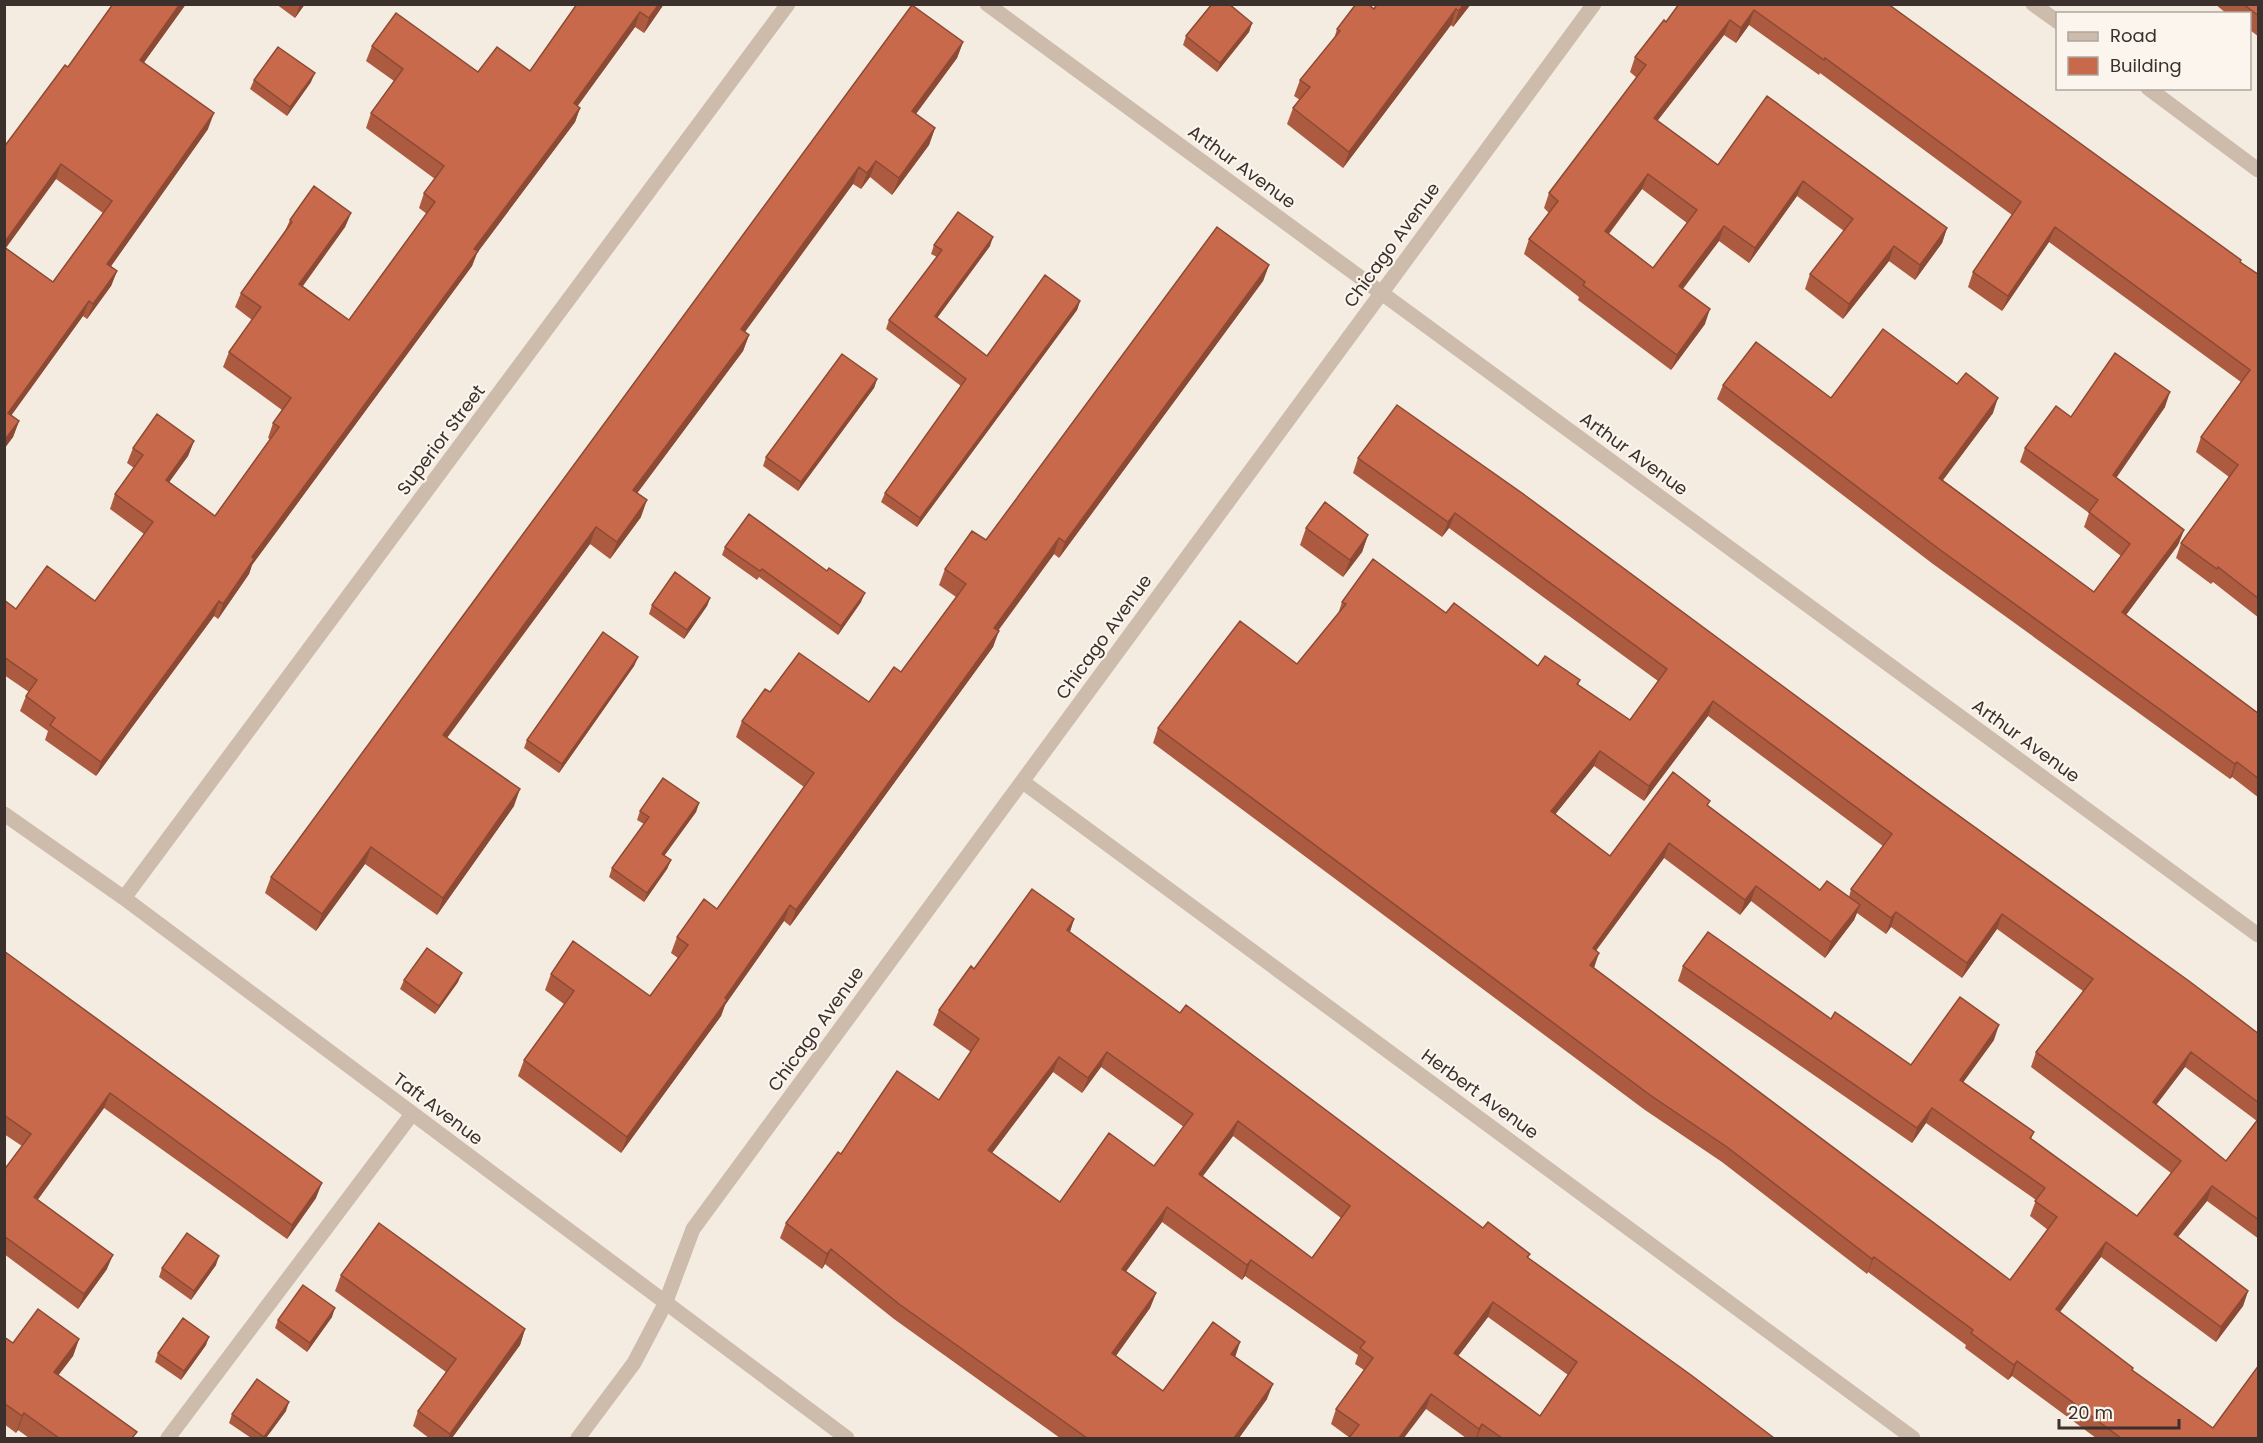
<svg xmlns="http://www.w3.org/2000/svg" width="2263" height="1443" font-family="Poppins,sans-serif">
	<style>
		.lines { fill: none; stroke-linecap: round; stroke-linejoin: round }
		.lane { stroke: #cdbbac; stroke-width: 15 }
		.street { stroke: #cdbbac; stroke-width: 15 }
		.wall { fill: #ac5a40; fill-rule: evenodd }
		.shaded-wall { fill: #8c4a34 }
		.building { fill: #c8694b; stroke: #8c4a34; stroke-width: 1.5; fill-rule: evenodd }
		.labels { text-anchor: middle; stroke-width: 4.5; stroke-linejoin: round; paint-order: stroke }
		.street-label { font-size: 18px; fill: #3b302b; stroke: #fbf5ee }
	</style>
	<rect width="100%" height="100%" fill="#f4ebe1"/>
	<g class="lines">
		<!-- lane -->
		<path class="lane" d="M168 1438 412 1114"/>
		<!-- street -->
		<path class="street" d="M987 4 2258 935
			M2033 4 2058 22
			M2148 88 2258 170
			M1023 782 1913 1438
			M4 814 124 898 847 1438
			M124 898 788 4
			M578 1438 634 1363 665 1304 693 1229 1594 4"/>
	</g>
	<!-- wall -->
	<path class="wall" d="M113 4H186L144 62 208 129 111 266 117 271 111 286 87 319 83 316 11 416 19 421 13 437 4 449V147L68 67ZM56 179 103 213 53 282 6 248Z
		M276 4H305L295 18Z
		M577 4H664L644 33 635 27 577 106 580 108 575 122 477 253 472 266 252 565 249 574 218 619 214 616 96 776 45 740 48 731 20 711 26 696 29 692 4 675V600L16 609 95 601 144 534 110 509 115 494 134 468 127 463 133 448 194 441 188 456 169 482 215 516 270 439 268 438 273 423 282 410 223 367 229 352 252 320 235 307 241 293 285 231 290 220 351 213 345 227 303 286 349 320 427 214 419 208 424 193 435 179 366 128 371 113 394 81 366 61 372 46 478 72 530 71Z
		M1471 4 1453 27 1451 25 1343 168 1287 124 1293 108 1300 100 1294 96 1300 80 1334 39 1337 29 1374 9Z
		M1679 4H1888L2241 260V263L2259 275V618L2213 582 2211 584 2176 558 2181 543 2229 477 2196 452 2201 437 2241 382 2049 242 2002 311 1968 287 1973 272 2012 215 1820 73 1819 75 1749 25 1736 43 1724 35 1657 121 1718 165 1767 96 1947 228 1942 243 1915 280 1889 261 1843 319 1805 289 1810 274 1844 231 1797 196 1749 263 1719 241 1683 289 1705 324 1671 370 1578 300 1579 297 1524 254 1529 239 1549 213 1544 208 1549 193 1637 78 1630 72 1635 57 1666 22ZM1642 189 1687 223 1653 268 1609 234Z
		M2215 4H2259V37L2250 30V14H2227Z
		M1252 23 1249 32 1217 72 1183 45 1186 36Z
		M963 42 957 58 916 114 935 128 929 145 892 195 870 177 861 189 853 184 745 332 749 335 743 351 637 493 641 517 610 559 590 544 447 738 514 806 437 915 365 864 316 931 265 893 271 877Z
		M254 80 311 82 287 116 250 89Z
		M934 245 990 246 937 318 987 356 1080 301 1077 310 917 527 881 502 885 493 961 386 886 329 889 320 937 257 931 254Z
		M1269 265 1263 281 1059 558 1054 554 998 631 993 647 790 926 784 921 725 1005 721 1016 621 1153 518 1076 524 1060 564 1004 545 990 551 974 650 996 678 958 671 953 677 937 717 909 804 787 736 737 742 721 770 692 869 702 901 672 956 597 939 585 945 569 986 540Z
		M877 379 874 388 798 491 763 466 766 457Z
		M1723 385 1831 398 1993 413 1943 480 2094 592 2121 556 2084 527 2089 513 2020 462 2025 448 2071 417 2165 407 2116 477 2184 530 2178 545 2126 615 2259 714V798L2232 777 2230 779 1933 564 1717 399Z
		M1397 405 2259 1034V1239L2207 1201 2178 1237 2248 1291 2243 1306 2216 1342 2101 1257 2060 1312 2132 1370 2213 1428 2259 1438H2096L2012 1376 2008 1380 1965 1348 1966 1345 1868 1272 1867 1274 1722 1162 1645 1110 1153 743 1158 728 1297 664 1338 614 1342 602 1446 613 1538 666 1580 680 1578 685 1630 720 1658 681 1449 528 1442 537 1353 473 1358 458ZM1708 716 1883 846 1851 889 1849 897 1820 890 1708 806 1610 856 1555 814 1594 766 1644 801ZM1664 858 1740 915 1751 901 1825 958 1854 920 1857 913 1886 934 1891 927 1962 978 1997 929 2083 991 2036 1052 2031 1067 2171 1173 2137 1216 2031 1139 2034 1132 1963 1082 1994 1040 1911 1065 1831 1019 1683 966 1678 981 1912 1143 1926 1123 2036 1200 2030 1216 2048 1230 2010 1280 1594 968 1596 950ZM2185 1067 2257 1121 2226 1161 2156 1105Z
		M1306 528 1368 535 1362 552 1343 577 1300 545Z
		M725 547 861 602 838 635 759 577 757 580 722 555Z
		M710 598 707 606 684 639 649 614 652 605Z
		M638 657 634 666 559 773 524 748 527 740Z
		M699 803 696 812 664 856 671 860 667 869 644 902 609 877 612 868 644 824 637 820 640 811Z
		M1074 919 1070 932 1180 1013 1483 1228 1530 1254 1528 1258 1774 1438H1466L1426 1409 1350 1438 1331 1424 1336 1409 1364 1370 1355 1364 1358 1355 1245 1276 1242 1280 1162 1222 1126 1271 1156 1293 1150 1308 1116 1356 1163 1391 1240 1342 1235 1357 1267 1399 1239 1438H1060L894 1319 825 1264 822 1269 780 1238 786 1223 841 1154 939 1100 971 1052 933 1025 939 1010 974 969ZM1101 1067 1184 1127 1154 1166 1060 1202 992 1153 1053 1072 1082 1093ZM1233 1136 1341 1218 1312 1258 1203 1176ZM1488 1317 1568 1375 1540 1416 1458 1356Z
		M4 951 316 1198 287 1239 104 1108 37 1200 107 1269 78 1309 4 1254V1170L22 1146 4 1134Z
		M404 980 458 982 435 1014 400 989Z
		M216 1265 191 1300 159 1277 162 1268Z
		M341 1275 525 1329 520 1345 452 1438H429L413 1426 418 1411 446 1372 335 1291Z
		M332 1317 307 1352 275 1328 278 1320Z
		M4 1337 13 1343 79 1339 73 1356 58 1375 134 1438H29L18 1430 16 1433 4 1424Z
		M206 1345 181 1380 155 1362 158 1353Z
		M286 1411 266 1438H251L229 1423 232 1414Z"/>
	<!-- shaded-wall -->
	<path class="shaded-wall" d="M180 4H186L135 75 140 60Z
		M300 4H305L295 18Z
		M659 4H664L644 33 649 18Z
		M1464 4H1471L1453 27 1459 11Z
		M1456 9 1451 25 1343 168 1349 152Z
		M1754 10 1749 25 1736 43 1741 28Z
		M640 12 635 27 569 118 574 103Z
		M1730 20 1724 35 1648 133 1654 118Z
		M1252 23 1249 32 1217 72 1220 63Z
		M963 42 957 58 906 127 912 111Z
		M315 73 311 82 287 116 290 107Z
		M580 108 575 122 477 253 472 266 252 565 249 574 218 619 223 604 252 557 474 249Z
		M214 113 208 129 102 279 107 264Z
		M935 128 929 145 892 195 899 178Z
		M876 161 870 177 861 189 867 173Z
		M61 164 56 179 4 250V243Z
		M859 167 853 184 735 345 741 329Z
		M1648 174 1642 189 1599 246 1605 231Z
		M1803 181 1797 196 1749 263 1755 248Z
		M351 213 345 227 294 298 299 284Z
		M1724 226 1719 241 1673 301 1679 286Z
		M2055 227 2049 242 2002 311 2008 296Z
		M1947 228 1942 243 1915 280 1920 265Z
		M993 237 990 246 932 325 935 316Z
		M1894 246 1889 261 1843 319 1849 304Z
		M1269 265 1263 281 1059 558 1065 542Z
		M117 271 111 286 87 319 93 304Z
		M89 301 83 316 4 425 8 413Z
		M1080 301 1077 310 917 527 920 518Z
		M1710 309 1705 324 1671 370 1677 355Z
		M749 335 743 351 627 507 633 490Z
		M877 379 874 388 798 491 801 482Z
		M2170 392 2165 407 2108 490 2113 475Z
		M1998 398 1993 413 1934 492 1939 478Z
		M19 421 13 437 4 449V441Z
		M194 441 188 456 160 495 166 480Z
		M647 500 641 517 610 559 617 542Z
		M1455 513 1449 528 1442 537 1448 522Z
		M596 527 590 544 437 751 443 735Z
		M2184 530 2178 545 2117 627 2122 612Z
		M1368 535 1362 552 1343 577 1350 560Z
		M1059 538 1054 554 988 644 994 628Z
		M865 593 861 602 838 635 841 626Z
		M710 598 707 606 684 639 687 630Z
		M219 601 214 616 96 776 101 762Z
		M999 631 993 647 790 926 796 910Z
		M638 657 634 666 559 773 562 764Z
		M1713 701 1708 716 1644 801 1649 786Z
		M1600 751 1594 766 1546 826 1551 811Z
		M2237 762 2232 777 2230 779 2235 764Z
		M520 789 514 806 437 915 443 898Z
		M699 803 696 812 659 863 662 854Z
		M1669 843 1664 858 1587 963 1593 948Z
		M371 847 365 864 316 931 322 914Z
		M671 860 667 869 644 902 647 893Z
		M1756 886 1751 901 1740 915 1745 900Z
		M790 905 784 921 725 1005 721 1016 621 1153 627 1137Z
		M1860 905 1854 920 1825 958 1831 942Z
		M1896 912 1891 927 1886 934 1891 918Z
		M2002 914 1997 929 1962 978 1967 963Z
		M1074 919 1069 934 1067 930Z
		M1599 953 1594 968 1590 965Z
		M462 973 458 982 435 1014 439 1006Z
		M1999 1025 1994 1040 1954 1095 1960 1080Z
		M1107 1052 1101 1067 1082 1093 1088 1078Z
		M2191 1052 2185 1067 2147 1117 2153 1102Z
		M1059 1057 1053 1072 983 1165 988 1150Z
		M110 1093 104 1108 29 1212 34 1197Z
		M1932 1108 1926 1123 1912 1143 1917 1128Z
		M1238 1121 1233 1136 1193 1189 1199 1174Z
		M322 1183 316 1198 287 1239 292 1225Z
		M2212 1186 2207 1201 2168 1249 2174 1234Z
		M1167 1207 1162 1222 1117 1284 1122 1269Z
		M2106 1242 2101 1257 2051 1324 2056 1309Z
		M831 1249 825 1264 822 1269 827 1254Z
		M113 1255 107 1269 78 1309 84 1294Z
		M219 1256 216 1265 191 1300 194 1291Z
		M1874 1257 1868 1272 1867 1274 1872 1259Z
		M1251 1260 1245 1276 1242 1280 1247 1265Z
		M2248 1291 2243 1306 2216 1342 2221 1327Z
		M1156 1293 1150 1308 1107 1368 1112 1353Z
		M1493 1302 1488 1317 1449 1368 1454 1353Z
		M335 1308 332 1317 307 1352 310 1343Z
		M525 1329 520 1345 452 1438H448L450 1434Z
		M209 1337 206 1345 181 1380 184 1371Z
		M79 1339 73 1356 48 1389 54 1372Z
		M1240 1342 1235 1357 1231 1354Z
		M2017 1361 2012 1376 2008 1380 2014 1365Z
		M1273 1384 1267 1399 1239 1438H1234Z
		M1431 1394 1426 1409 1404 1438H1399Z
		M289 1402 286 1411 266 1438H263Z
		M24 1413 18 1430 16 1433 22 1416Z
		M1482 1424 1477 1438H1476L1479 1429Z"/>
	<!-- building -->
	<path class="building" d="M113 4H180L140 60 214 113 107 264 117 271 93 304 89 301 8 413 19 421 4 441V247L53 282 112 201 61 164 4 243V147L65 65 68 67Z
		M577 4H659L649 18 640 12 574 103 580 108 474 249 478 251 252 557 254 559 223 604 219 601 101 762 50 725 55 718 26 696 37 680 4 657V600L16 609 47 566 95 601 153 522 115 494 143 455 133 448 157 414 194 441 166 480 215 516 279 427 273 423 291 398 229 352 261 307 241 293 292 222 290 220 314 186 351 213 299 284 349 320 435 202 424 193 444 166 371 113 403 69 372 46 396 13 478 72 497 47 530 71Z
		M1212 4H1229L1252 23 1220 63 1186 36Z
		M1356 4H1368L1374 9 1377 4H1464L1459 11 1456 9 1349 152 1293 108 1310 87 1300 80 1340 31 1337 29Z
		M1679 4H1888L2241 260 2240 262 2259 275V599L2218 567 2217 569 2181 543 2238 465 2201 437 2250 370 2055 227 2008 296 1973 272 2021 202 1825 58 1824 60 1754 10 1741 28 1730 20 1654 118 1718 165 1767 96 1947 228 1920 265 1894 246 1849 304 1810 274 1853 219 1803 181 1755 248 1724 226 1679 286 1710 309 1677 355 1583 285 1585 282 1529 239 1558 201 1549 193 1646 65 1635 57 1664 20 1666 22ZM1648 174 1697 210 1653 268 1605 231Z
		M2243 4H2259V16Z
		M912 5 963 42 912 111 935 128 899 178 876 161 867 173 859 167 741 329 749 335 633 490 647 500 617 542 596 527 443 735 520 789 443 898 371 847 322 914 271 877Z
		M278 47 315 73 290 107 254 80Z
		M958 212 993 237 935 316 987 356 1045 275 1080 301 920 518 885 493 966 379 889 320 942 250 934 245Z
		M1217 227 1269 265 1065 542 1059 538 994 628 999 631 796 910 790 905 725 998 727 1000 627 1137 524 1060 574 991 551 974 573 941 650 996 688 945 677 937 704 899 717 909 814 773 742 721 765 689 770 692 799 653 869 702 894 667 901 672 966 584 945 569 972 531 986 540Z
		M1883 329 1957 384 1966 373 1998 398 1939 478 2094 592 2130 544 2089 512 2098 500 2025 448 2056 406 2071 417 2115 353 2170 392 2113 475 2184 530 2122 612 2259 714V779L2237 762 2235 764 1939 549 1723 385 1756 342 1831 398Z
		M842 354 877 379 801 482 766 457Z
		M1397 405 1526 496 1923 790 2189 981 2259 1034V1103L2191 1052 2153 1102 2226 1161 2259 1118V1220L2212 1186 2174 1234 2248 1291 2221 1327 2106 1242 2056 1309 2133 1368 2132 1370 2213 1428 2259 1365V1438H2121L2017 1361 2014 1365 1971 1333 1973 1330 1874 1257 1872 1259 1727 1147 1650 1095 1158 728 1240 621 1297 664 1346 604 1342 602 1373 559 1446 613 1454 603 1538 666 1545 656 1580 680 1577 684 1630 720 1667 669 1455 513 1448 522 1358 458ZM1713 701 1892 834 1851 889 1891 918 1896 912 1967 963 2002 914 2093 979 2036 1052 2181 1161 2137 1216 2030 1138 2034 1132 1960 1080 1999 1025 1960 997 1911 1065 1835 1012 1831 1019 1708 932 1683 966 1917 1128 1932 1108 2045 1188 2035 1201 2057 1217 2010 1280 1590 965 1599 953 1593 948 1669 843 1745 900 1756 886 1831 942 1860 905 1827 881 1820 890 1707 805 1710 801 1673 772 1610 856 1551 811 1600 751 1649 786Z
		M1325 502 1368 535 1350 560 1306 528Z
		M749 514 827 571 829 568 865 593 841 626 762 569 760 571 725 547Z
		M675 572 710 598 687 630 652 605Z
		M603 632 638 657 562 764 527 740Z
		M663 778 699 803 662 854 671 860 647 893 612 868 649 817 640 811Z
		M1032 889 1074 919 1067 930 1180 1013 1186 1005 1483 1228 1488 1222 1530 1254 1527 1257 1691 1375 1774 1438H1502L1482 1424 1479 1429 1431 1394 1399 1438H1349L1359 1425 1336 1409 1373 1358 1360 1348 1365 1342 1251 1260 1247 1265 1167 1207 1122 1269 1156 1293 1112 1353 1163 1391 1213 1322 1240 1342 1231 1354 1273 1384 1234 1438H1087L899 1304 831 1249 827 1254 786 1223 838 1152 841 1154 897 1071 939 1100 979 1039 939 1010 971 966 974 969ZM1107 1052 1193 1114 1154 1166 1109 1133 1060 1202 988 1150 1059 1057 1088 1078ZM1238 1121 1350 1206 1312 1258 1199 1174ZM1493 1302 1577 1362 1540 1416 1454 1353Z
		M427 948 462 973 439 1006 404 980Z
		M4 951 322 1183 292 1225 110 1093 34 1197 113 1255 84 1294 4 1236V1170L31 1134 4 1115Z
		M379 1223 525 1329 450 1434 418 1411 456 1359 341 1275Z
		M187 1233 219 1256 194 1291 162 1268Z
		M303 1285 335 1308 310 1343 278 1320Z
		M38 1309 79 1339 54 1372 137 1432 132 1438H59L24 1413 22 1416 4 1403V1337L13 1343Z
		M183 1318 209 1337 184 1371 158 1353Z
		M257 1379 289 1402 264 1437 232 1414Z"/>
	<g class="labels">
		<!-- street labels -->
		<g class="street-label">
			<text transform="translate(1242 167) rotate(36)" y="6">Arthur Avenue</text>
			<text transform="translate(1392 245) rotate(-54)" y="6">Chicago Avenue</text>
			<text transform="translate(441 440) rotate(-53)" y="6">Superior Street</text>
			<text transform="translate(1634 454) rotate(36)" y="6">Arthur Avenue</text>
			<text transform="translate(1104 637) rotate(-54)" y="6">Chicago Avenue</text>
			<text transform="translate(2026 741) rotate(36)" y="6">Arthur Avenue</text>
			<text transform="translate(816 1029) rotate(-54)" y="6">Chicago Avenue</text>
			<text transform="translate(1480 1094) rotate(36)" y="6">Herbert Avenue</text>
			<text transform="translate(438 1109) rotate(37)" y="6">Taft Avenue</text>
		</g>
	</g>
	<!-- border -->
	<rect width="2263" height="1443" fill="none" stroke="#3b302b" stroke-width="12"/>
	<!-- legend -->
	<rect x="2056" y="12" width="195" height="78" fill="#fbf5ee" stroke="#aea6a0" stroke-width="1.5"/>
	<rect x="2068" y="32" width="30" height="9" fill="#cdbbac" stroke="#aea6a0" stroke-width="1.5"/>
	<text x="2110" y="42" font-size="18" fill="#3b302b">Road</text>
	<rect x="2068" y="57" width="30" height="18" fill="#c8694b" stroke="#aea6a0" stroke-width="1.5"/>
	<text x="2110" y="72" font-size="18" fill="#3b302b">Building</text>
	<!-- scale -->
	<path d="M2059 1419v9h120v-9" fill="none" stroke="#3b302b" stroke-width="3"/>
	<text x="2068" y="1419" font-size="18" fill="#3b302b" stroke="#fbf5ee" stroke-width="4.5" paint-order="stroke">20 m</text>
</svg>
